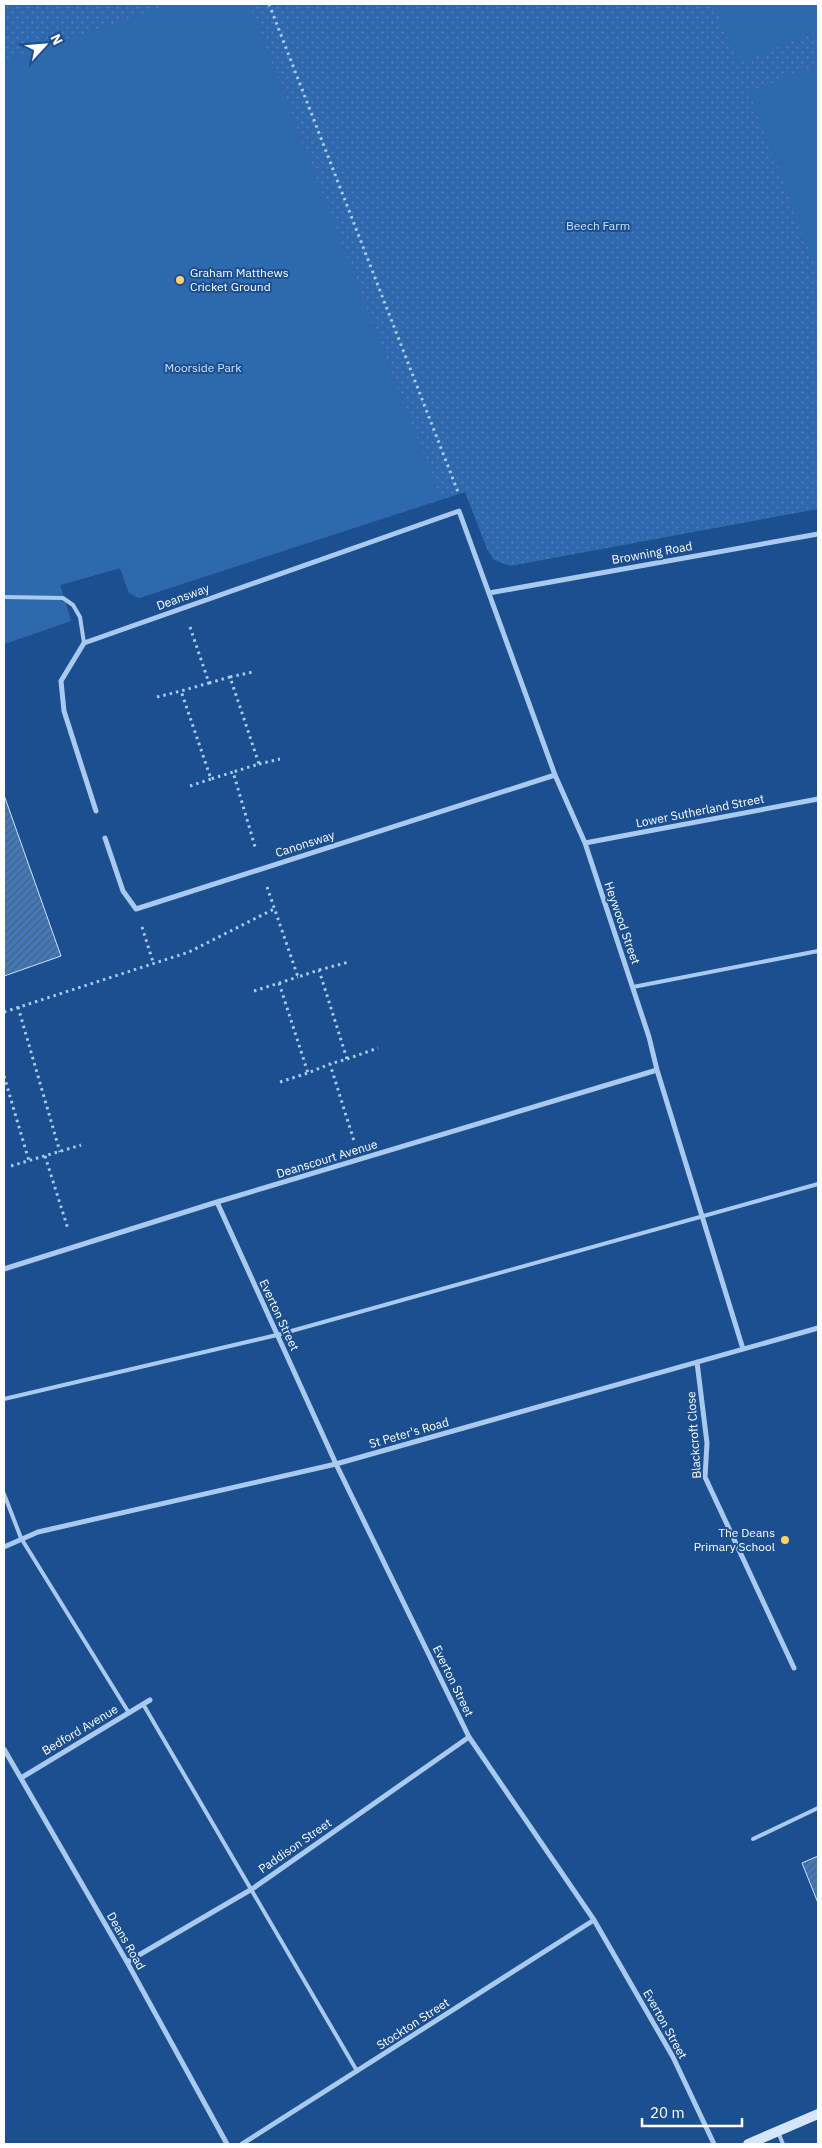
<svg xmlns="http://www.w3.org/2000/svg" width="822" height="2148" font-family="'IBM Plex Sans',sans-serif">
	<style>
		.green { fill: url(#green-dots) }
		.pitch { fill: #2e69ad }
		.building { fill: url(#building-hatch); stroke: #cfe3fa }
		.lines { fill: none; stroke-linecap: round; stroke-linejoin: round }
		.path { stroke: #a9c9ee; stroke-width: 3; stroke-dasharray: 2.5 4; stroke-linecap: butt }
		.service { stroke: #a9c9ee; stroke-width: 4 }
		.minor { stroke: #a9c9ee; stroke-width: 5 }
		.secondary { stroke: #d6e6fa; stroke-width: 10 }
		.poi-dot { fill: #ffd166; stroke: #1b4f8f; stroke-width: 2 }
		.labels { text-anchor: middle; stroke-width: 4; stroke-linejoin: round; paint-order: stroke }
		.park-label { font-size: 12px; fill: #cfe3fa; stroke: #1b4f8f }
		.poi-label { font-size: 12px; fill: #fff; stroke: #1b4f8f; text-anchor: start }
		.street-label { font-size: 12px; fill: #fff; stroke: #1b4f8f }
	</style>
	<defs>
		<pattern id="green-dots" width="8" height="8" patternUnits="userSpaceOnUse" patternTransform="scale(1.25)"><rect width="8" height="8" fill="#2e69ad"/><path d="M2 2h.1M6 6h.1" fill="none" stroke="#4d80b9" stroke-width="1.8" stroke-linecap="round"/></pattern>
		<pattern id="building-hatch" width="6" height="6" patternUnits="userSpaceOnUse" patternTransform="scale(1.25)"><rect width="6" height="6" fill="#4478b7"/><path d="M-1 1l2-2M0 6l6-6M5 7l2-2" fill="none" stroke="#486282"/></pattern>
	</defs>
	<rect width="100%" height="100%" fill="#1b4f8f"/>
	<!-- green -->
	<path class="green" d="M4 4H818V509L510 566 494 560 487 549 465 492 139 598 129 593 120 568 60 585 71 621 4 644Z"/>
	<!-- pitch -->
	<path class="pitch" d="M171 4H249L441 499 139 598 129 593 120 568 60 585 71 621 4 644V61Z
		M714 4H818V31L738 63Z
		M818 65V274L749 92Z"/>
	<!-- building -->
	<path class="building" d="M4 795 61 956 4 976Z
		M818 1856V1903L802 1863Z"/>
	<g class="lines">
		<!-- path -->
		<path class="path" d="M269 4 458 492
			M190 627 209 683 181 691 211 779 233 772 256 850
			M230 677 253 672
			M209 683 230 677 259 764 233 772
			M157 697 181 691
			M259 764 280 759
			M190 786 211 779
			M267 887 298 977 319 970 347 1059 330 1064 354 1141
			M142 927 153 962
			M319 970 349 962
			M279 983 308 1073 330 1064
			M254 991 298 977
			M18 1007 60 1152
			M4 1012 189 952 274 909
			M347 1059 378 1048
			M4 1076 29 1161
			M280 1082 308 1073
			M45 1156 68 1229
			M11 1166 81 1145"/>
		<!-- service -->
		<path class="service" d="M4 597 63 598 73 605 80 617 84 643
			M633 987 818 951
			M4 1399 277 1335 818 1184
			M4 1494 21 1538 129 1713
			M143 1704 357 2071
			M753 1839 818 1808
			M778 2132 783 2144"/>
		<!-- minor -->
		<path class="minor" d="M489 593 818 534
			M96 811 64 711 61 681 84 643 459 511 555 775 585 843 649 1037 657 1070 743 1349
			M105 838 123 891 136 909 555 775
			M585 843 818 799
			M217 1202 336 1464 469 1737 594 1920 673 2057 714 2144
			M4 1269 217 1202 657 1070
			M697 1362 707 1443 705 1477 794 1668
			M4 1547 38 1532 336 1464 818 1328
			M4 1749 127 1962 227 2144
			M21 1778 150 1700
			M127 1962 252 1889 469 1737
			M242 2144 594 1920"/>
		<!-- secondary -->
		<path class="secondary" d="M748 2144 818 2114"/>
	</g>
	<!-- markers -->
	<g class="poi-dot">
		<circle cx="180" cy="280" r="5"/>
		<circle cx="785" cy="1540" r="5"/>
	</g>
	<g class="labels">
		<!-- park labels -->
		<g class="park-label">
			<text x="598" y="230">Beech Farm</text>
			<text x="203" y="372">Moorside Park</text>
		</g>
		<!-- poi labels -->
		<g class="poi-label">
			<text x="190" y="277">Graham Matthews<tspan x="190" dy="14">Cricket Ground</tspan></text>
			<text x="775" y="1537" text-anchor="end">The Deans<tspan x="775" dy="14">Primary School</tspan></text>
		</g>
		<!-- street labels -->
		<g class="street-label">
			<text transform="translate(652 553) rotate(-10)" y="4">Browning Road</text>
			<text transform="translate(183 597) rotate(-20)" y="4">Deansway</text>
			<text transform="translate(700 811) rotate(-11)" y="4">Lower Sutherland Street</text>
			<text transform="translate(305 844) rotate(-18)" y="4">Canonsway</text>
			<text transform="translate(622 923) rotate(71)" y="4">Heywood Street</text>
			<text transform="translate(327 1159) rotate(-17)" y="4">Deanscourt Avenue</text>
			<text transform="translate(279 1315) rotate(65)" y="4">Everton Street</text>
			<text transform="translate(409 1433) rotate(-16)" y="4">St Peter's Road</text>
			<text transform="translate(694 1435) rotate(-94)" y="4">Blackcroft Close</text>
			<text transform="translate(453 1681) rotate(64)" y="4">Everton Street</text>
			<text transform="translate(80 1730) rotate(-31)" y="4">Bedford Avenue</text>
			<text transform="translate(295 1846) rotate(-35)" y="4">Paddison Street</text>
			<text transform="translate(126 1941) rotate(60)" y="4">Deans Road</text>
			<text transform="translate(413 2024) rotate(-33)" y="4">Stockton Street</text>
			<text transform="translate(665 2024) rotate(61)" y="4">Everton Street</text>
		</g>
	</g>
	<!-- border -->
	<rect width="822" height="2148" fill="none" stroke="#ffffff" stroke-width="10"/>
	<!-- north arrow -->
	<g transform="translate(45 45) rotate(64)" stroke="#1b4f8f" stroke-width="4" paint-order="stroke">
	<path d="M0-4L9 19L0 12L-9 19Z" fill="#ffffff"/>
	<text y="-8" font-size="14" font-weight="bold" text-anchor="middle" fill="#ffffff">N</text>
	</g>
	<!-- scale -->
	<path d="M642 2118v8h100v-8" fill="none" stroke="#ffffff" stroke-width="2.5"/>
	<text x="650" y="2118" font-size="15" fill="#ffffff" stroke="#1b4f8f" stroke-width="4" paint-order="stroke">20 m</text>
</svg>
